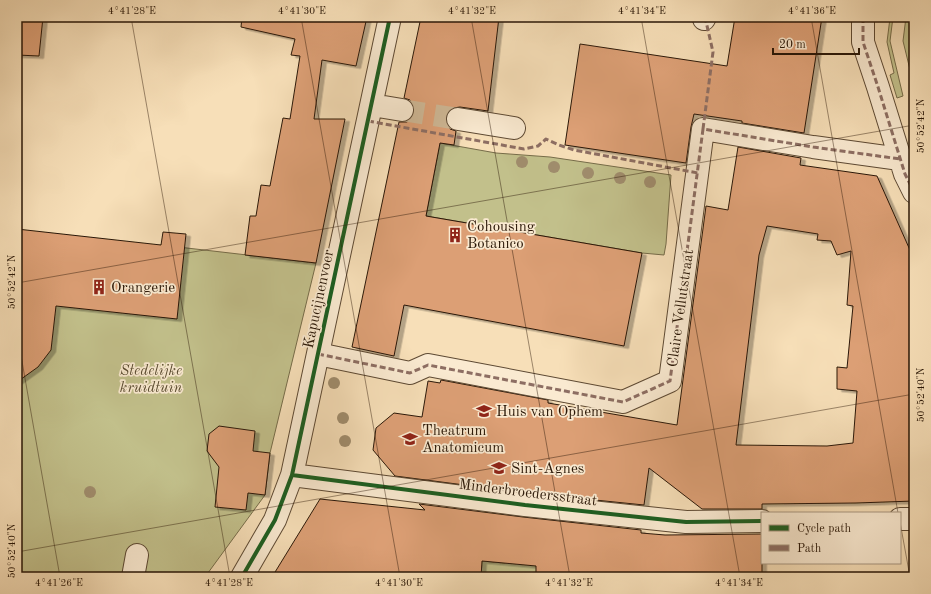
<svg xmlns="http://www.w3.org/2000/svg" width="931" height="594" font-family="'Old Standard TT',serif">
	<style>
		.green { fill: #c2c08b; stroke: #766c49 }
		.building { fill: #dc9f74; stroke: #2a1707; fill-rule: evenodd; filter: url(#shadow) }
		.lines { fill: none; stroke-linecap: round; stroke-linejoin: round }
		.minor-tunnel { stroke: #ceb795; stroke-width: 22; stroke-dasharray: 22 11; stroke-linecap: butt }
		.minor-casing { stroke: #5d4933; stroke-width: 24 }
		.minor { stroke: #faead1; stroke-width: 22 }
		.quiet { stroke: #8d6e63; stroke-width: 3; stroke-dasharray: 6 3; stroke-linecap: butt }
		.cycleway-casing { stroke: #faead1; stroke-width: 6 }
		.cycleway { stroke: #1b5e20; stroke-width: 4 }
		.tree { fill: #a08d6d }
		.ticks { fill: none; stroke: #2a1707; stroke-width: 1; stroke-opacity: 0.45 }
		.labels { text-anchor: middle; stroke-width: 3.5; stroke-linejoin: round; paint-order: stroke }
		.poi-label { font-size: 15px; fill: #2a1707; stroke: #faead1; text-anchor: start }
		.street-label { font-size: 15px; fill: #2a1707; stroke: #faead1 }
		.park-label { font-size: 15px; font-style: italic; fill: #584a2f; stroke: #faead1 }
		.neatline { fill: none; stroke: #2a1707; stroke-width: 1.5 }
		.ticks-label { font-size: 10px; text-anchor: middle; fill: #2a1707 }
	</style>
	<defs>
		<filter id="shadow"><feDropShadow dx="4.5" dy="2.5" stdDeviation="0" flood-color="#0004"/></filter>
	</defs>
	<rect width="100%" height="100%" fill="#f7dfb8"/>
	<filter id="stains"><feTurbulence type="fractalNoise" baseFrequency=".005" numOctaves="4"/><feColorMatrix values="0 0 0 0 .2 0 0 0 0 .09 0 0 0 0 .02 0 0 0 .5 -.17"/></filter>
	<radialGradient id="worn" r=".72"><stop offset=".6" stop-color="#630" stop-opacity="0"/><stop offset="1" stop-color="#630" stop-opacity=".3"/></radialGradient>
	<!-- green -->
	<path class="green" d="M887 17H893L890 41 903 96 897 98 890 75 894 73 887 42 890 18Z
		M906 17H914V82H913L903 41Z
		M440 143 496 153 550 157 671 175 666 244 664 255 642 253 426 216Z
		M161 245 316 263 270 453 265 495 205 577H17V269Z
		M482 561 504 563 537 561 536 577H481Z"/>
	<!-- building -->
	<path class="building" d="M17 17H43L39 56 17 55Z
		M242 17H367L356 66 322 60 314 119H345L316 263 245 255 250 216H256L261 185 270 186 283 118 290 119 300 56 291 55 295 39 241 27Z
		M421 17H499L488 111 460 107 453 108 448 111 446 117 447 124 450 129 456 131 454 145 440 143 426 216 642 253 624 346 404 305 394 356 352 347 399 122H407L412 118 414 112V105L410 100 404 98Z
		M735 17H822L804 133 742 123V121L694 114 691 127 686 163 565 145 580 44 727 66Z
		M738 147 801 158 800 165 877 176 914 259V501L856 503 762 504V509H702L649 468 644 505 526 493 395 476 373 450 376 428 394 413 422 417 428 381 440 383 441 380 548 400V403L677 425 706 206 728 210ZM767 226 818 234 817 240 831 241 837 255 851 251 847 305 853 306 847 368 837 367V389L857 391 853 443 827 446 736 445 759 255Z
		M17 229 161 245 163 232 186 234 177 319 56 306 51 350 38 367 17 382Z
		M219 426 255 431 253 451 270 453 265 495 248 493 246 510 215 507 219 467 207 451 209 434Z
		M320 499 425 510 419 504 523 517 641 530V533L665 535 762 534V577H536V566L482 561 481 577H272Z"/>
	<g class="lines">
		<!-- minor-tunnel -->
		<path class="minor-tunnel" d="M402 110 458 119"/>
		<!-- minor casing -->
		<g class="minor-casing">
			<path id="minor" d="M863 17V42L878 87 905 174 914 192
				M704 19 705 17
				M372 105 402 110
				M458 119 514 128
				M318 354 410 373 428 365 623 402 670 381 703 129 813 147 900 159
				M292 475 525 505 686 522 762 521
				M900 519H914
				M133 577 137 555
				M242 577 275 520 292 475 390 17"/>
		</g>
		<!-- minor -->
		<use href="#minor" class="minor"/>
		<!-- quiet -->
		<path class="quiet" d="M863 17V42L878 87 905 174 914 192
			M368 121 524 149 538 146 546 139 559 145 574 150 698 173
			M703 129 713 52 705 17
			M318 354 410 373 428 365 623 402 670 381 703 129 813 147 900 159"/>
		<!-- cycleway casing -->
		<g class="cycleway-casing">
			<path id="cycleway" d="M292 475 525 505 686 522 762 521
				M242 577 275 520 292 475 390 17"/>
		</g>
		<!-- cycleway -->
		<use href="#cycleway" class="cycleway"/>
	</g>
	<!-- trees -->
	<g class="tree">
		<circle cx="522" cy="162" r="6"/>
		<circle cx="554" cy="167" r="6"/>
		<circle cx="588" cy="173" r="6"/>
		<circle cx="620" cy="178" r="6"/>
		<circle cx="650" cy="182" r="6"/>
		<circle cx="334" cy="383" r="6"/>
		<circle cx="343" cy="418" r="6"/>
		<circle cx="345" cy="441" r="6"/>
		<circle cx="90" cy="492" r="6"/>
	</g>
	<!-- ticks -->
	<path class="ticks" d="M131 17 230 577M301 17 400 577M471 17 570 577M641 17 740 577M811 17 898 513M17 283 914 125M17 333 60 577M900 522 910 577M17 552 914 394"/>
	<!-- icons -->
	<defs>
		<g id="building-bare" transform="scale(1.2)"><path d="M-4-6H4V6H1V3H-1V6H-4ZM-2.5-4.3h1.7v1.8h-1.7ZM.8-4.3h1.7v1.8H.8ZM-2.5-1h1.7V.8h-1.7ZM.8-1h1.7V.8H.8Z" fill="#8f2418" stroke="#faead1" stroke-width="2.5" paint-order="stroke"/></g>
		<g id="university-bare" transform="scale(1.2)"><path d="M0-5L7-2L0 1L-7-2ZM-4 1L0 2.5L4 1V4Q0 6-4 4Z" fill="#8f2418" stroke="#faead1" stroke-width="2.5" paint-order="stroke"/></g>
	</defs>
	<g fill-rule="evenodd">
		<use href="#building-bare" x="455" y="235"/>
		<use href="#building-bare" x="99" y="287"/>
		<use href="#university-bare" x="484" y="411"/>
		<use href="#university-bare" x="410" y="439"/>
		<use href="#university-bare" x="499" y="468"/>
	</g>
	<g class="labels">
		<!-- poi labels -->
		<g class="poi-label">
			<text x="467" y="231">Cohousing<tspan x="467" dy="17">Botanico</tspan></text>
			<text x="111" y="292">Orangerie</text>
			<text x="496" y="416">Huis van Ophem</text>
			<text x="422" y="435">Theatrum<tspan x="422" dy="17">Anatomicum</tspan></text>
			<text x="511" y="473">Sint-Agnes</text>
		</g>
		<!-- street labels -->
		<g class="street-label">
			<text transform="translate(318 299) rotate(-78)" y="5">Kapucijnenvoer</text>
			<text transform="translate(680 308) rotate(-82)" y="5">Claire Vellutstraat</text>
			<text transform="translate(528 492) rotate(7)" y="5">Minderbroedersstraat</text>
		</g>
		<!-- park labels -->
		<g class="park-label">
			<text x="151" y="375">Stedelijke<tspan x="151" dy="17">kruidtuin</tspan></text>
		</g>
	</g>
	<!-- margin -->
	<rect width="931" height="594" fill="none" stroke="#f7dfb8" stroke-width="44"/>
	<!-- legend -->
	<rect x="761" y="512" width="140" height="52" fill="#faead1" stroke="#a79680"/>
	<rect x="769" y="525" width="20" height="6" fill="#1b5e20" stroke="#a79680"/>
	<text x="797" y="532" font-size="12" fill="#2a1707">Cycle path</text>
	<rect x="769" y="545" width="20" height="6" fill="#8d6e63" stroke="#a79680"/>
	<text x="797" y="552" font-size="12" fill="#2a1707">Path</text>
	<!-- scale -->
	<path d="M773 48v6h86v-6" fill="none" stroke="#2a1707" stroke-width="2"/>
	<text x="779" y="48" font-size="12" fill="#2a1707" stroke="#faead1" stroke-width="3" paint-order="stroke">20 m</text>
	<rect x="22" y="22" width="887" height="550" class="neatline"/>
	<g class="ticks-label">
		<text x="132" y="14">4°41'28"E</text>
		<text x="302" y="14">4°41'30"E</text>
		<text x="472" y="14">4°41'32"E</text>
		<text x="642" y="14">4°41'34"E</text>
		<text x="812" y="14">4°41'36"E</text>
		<text transform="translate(920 126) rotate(-90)" y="4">50°52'42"N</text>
		<text transform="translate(11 282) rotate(-90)" y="4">50°52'42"N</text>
		<text transform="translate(920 395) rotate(-90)" y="4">50°52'40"N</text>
		<text transform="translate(11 551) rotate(-90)" y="4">50°52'40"N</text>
		<text x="59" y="586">4°41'26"E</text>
		<text x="229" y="586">4°41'28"E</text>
		<text x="399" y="586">4°41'30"E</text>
		<text x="569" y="586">4°41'32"E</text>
		<text x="739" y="586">4°41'34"E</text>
	</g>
	<rect width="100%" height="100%" filter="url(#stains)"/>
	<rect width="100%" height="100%" fill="url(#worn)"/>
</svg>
